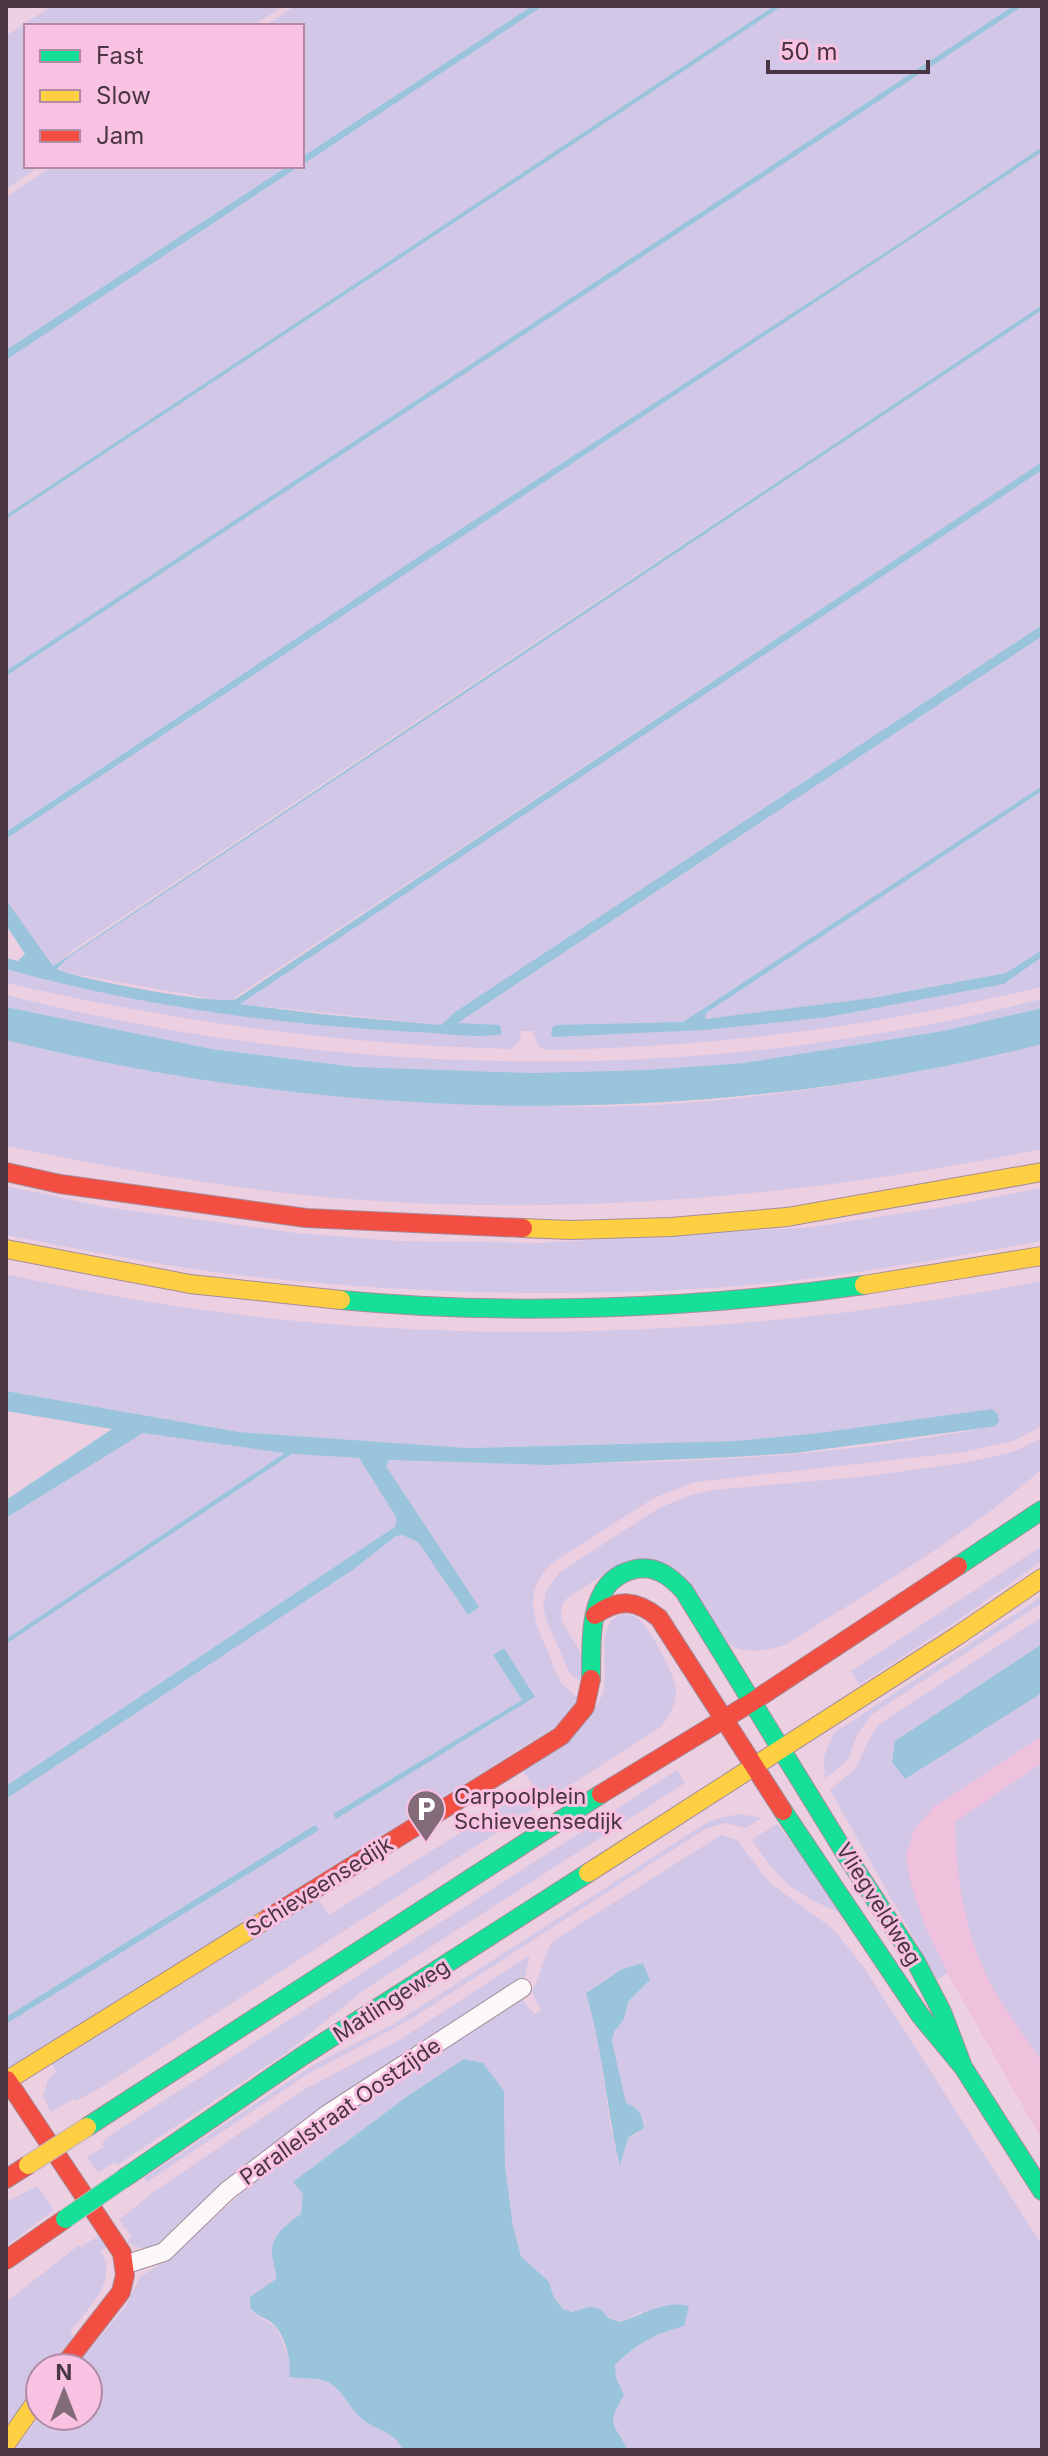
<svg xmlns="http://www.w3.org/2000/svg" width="1048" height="2456" font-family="Inter,sans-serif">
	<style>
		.built { fill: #f0c1dd }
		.green { fill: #d3c7e8; fill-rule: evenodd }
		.water { fill: #9ac4dc }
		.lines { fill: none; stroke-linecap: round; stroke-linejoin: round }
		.street-casing { stroke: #a38d9b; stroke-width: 20 }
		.fast-casing { stroke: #a38d9b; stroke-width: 20 }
		.slow-casing { stroke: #a38d9b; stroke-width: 20 }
		.jam-casing { stroke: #a38d9b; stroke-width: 20 }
		.street { stroke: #fcf8fa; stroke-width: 18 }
		.fast { stroke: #16e098; stroke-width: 18 }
		.slow { stroke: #ffcf43; stroke-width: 18 }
		.jam { stroke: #f24e42; stroke-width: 18 }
		.fast-bridge-casing { stroke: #c3b3bc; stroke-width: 20; stroke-linecap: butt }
		.slow-bridge-casing { stroke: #c3b3bc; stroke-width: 20; stroke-linecap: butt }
		.fast-bridge { stroke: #16e098; stroke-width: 18 }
		.slow-bridge { stroke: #ffcf43; stroke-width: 18 }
		.labels { text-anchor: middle; stroke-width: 6; stroke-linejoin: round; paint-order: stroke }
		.poi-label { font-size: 22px; fill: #4b3542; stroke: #f9c2e3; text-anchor: start }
		.street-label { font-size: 22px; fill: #4b3542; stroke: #f9c2e3 }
	</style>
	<rect width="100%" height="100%" fill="#eccfe0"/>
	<!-- built -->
	<path class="built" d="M1042 1719V2140L868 1833Z"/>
	<!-- green -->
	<path class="green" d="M51 6H283L253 26H26V166H40L6 189V36Z
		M295 6H532L302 157V26H265Z
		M543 6H774L6 515V360Z
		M782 6H1013L6 671V519Z
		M1023 6H1042V147L903 241 424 553 6 832V676Z
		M1042 152V305L73 950 53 966 6 900V839Z
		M53 166H288L6 350V197Z
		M1042 310V463L240 994 229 1002 57 971 70 956Z
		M1042 470V625L455 1012 441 1025 239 1004Z
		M1042 636V786L683 1022 551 1031 554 1037 662 1032 828 1017 1004 984 1042 957V987C874 1027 721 1046 548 1050L538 1046 533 1031H521L520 1040 511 1049C340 1045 173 1021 6 983V969L66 984 239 1015 392 1031 500 1025 457 1024Z
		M1042 791V950L1006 973 872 998 705 1019 706 1013Z
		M6 995C343 1080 704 1086 1042 999V1008L943 1031 744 1063 645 1070 533 1073 356 1067 212 1049 6 1007Z
		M6 1040C157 1077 305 1095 460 1102 524 1105 590 1109 654 1105 784 1097 916 1076 1042 1044V1149C793 1199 539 1221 286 1193 191 1182 99 1165 6 1146Z
		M6 1186 105 1207 296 1233 398 1241 540 1243 813 1227 943 1207 1042 1188V1241C933 1260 823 1281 712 1288 555 1298 396 1293 239 1275 161 1266 83 1250 6 1235Z
		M6 1274C345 1352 702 1348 1042 1281V1426L1013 1441 964 1452 695 1482 654 1498 555 1561C521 1589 533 1618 548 1652 552 1661 555 1672 560 1681 564 1688 572 1692 578 1698L561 1723 6 2071V2024L234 1882 316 1826 6 2017V1799L354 1569 396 1536 402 1535 418 1542 467 1614 386 1465 389 1460C590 1468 796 1465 994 1426L819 1433 735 1441 467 1448 239 1432 6 1391ZM504 1648 535 1697 336 1819 333 1814 523 1700 493 1656Z
		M143 1433 287 1453 6 1639V1518Z
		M1042 1438V1469C965 1537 873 1589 787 1644 771 1650 746 1655 731 1645 710 1630 690 1590 675 1569L622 1563 567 1598C550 1619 574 1635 581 1655 583 1663 581 1672 580 1680L570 1674 547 1622 543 1607 546 1591 560 1572 659 1508 688 1496 712 1490 860 1477 964 1463 1013 1452Z
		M292 1454 359 1458 396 1517V1526L6 1786V1644Z
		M1042 1546V1561L957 1621 859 1685 851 1671Z
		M1042 1596V1603L871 1715 857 1735 848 1760 825 1779 824 1756 834 1733Z
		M623 1614C628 1615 631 1615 636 1617 649 1625 675 1674 676 1690 676 1704 670 1715 662 1726L97 2090 75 2101 73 2099 51 2112 43 2097 48 2079 56 2072 52 2064 318 1899 329 1915 533 1787 524 1771C548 1751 595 1722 603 1692 610 1668 593 1623 623 1614Z
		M1042 1617V1644L895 1741 905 1779 1042 1693V1736L934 1807 914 1829 906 1856 911 1885 926 1928 948 1973 937 1980 830 1790 856 1768 867 1743 878 1725Z
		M1042 1763V2062C1025 2036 1005 2011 991 1984 965 1934 956 1878 955 1822Z
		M677 1770 685 1783 364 1990 286 2053 117 2165 114 2162 98 2173 87 2157 104 2147 102 2143 109 2136Z
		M740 1814 762 1818 746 1828 725 1823 705 1829 411 2019 308 2074 147 2182 144 2178 313 2065 392 2025 703 1825 715 1819Z
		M776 1824 778 1825 849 1916C799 1897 781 1885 752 1840Z
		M721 1835 737 1840 770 1883 833 1929 863 1966 1042 2245V2450H628C614 2425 607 2421 624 2395L616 2377 615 2365C638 2344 654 2334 683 2326L641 2312 620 2322 589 2307 572 2312 562 2309 554 2298 549 2282 521 2256 513 2226 505 2166 504 2091 433 2080 409 2095 294 2183 303 2194 301 2215 285 2225 272 2252 276 2279 250 2297 249 2305 254 2314 276 2327 291 2363 290 2377C301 2379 318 2377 328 2382 344 2391 349 2409 363 2420 378 2431 394 2431 403 2450H14L40 2416H88V2368H74L126 2306 140 2277 167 2260 266 2171 356 2102 521 1998 535 2014 541 2011 531 1991C542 1978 541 1958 553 1941ZM643 1963 650 1980 628 2002 624 2019 614 2031 612 2041 626 2104 639 2133 628 2138 620 2164 610 2124 596 2025 586 1993C604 1978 621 1969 643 1963Z
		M530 1955 524 1979 412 2049 161 2243C150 2250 136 2250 127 2241L132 2237 119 2220 152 2193 305 2089 401 2039Z
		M37 2186 54 2210 6 2246V2202Z
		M98 2236 106 2247 101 2251C119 2281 88 2308 71 2331L72 2338 49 2368H40V2380L6 2429V2302L79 2245 81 2247Z"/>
	<!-- water -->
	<path class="water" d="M532 6H543L302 165V157Z
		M774 6H782L6 519V515Z
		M1013 6H1023L6 676V671Z
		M1042 147V152L6 839V832L424 553 903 241Z
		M288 166H300L6 360V350Z
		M1042 305V310L70 956 57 969C71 978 221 1006 236 999L1042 462V470L240 1004 320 1014 441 1025 455 1012 1042 625V636L458 1023 500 1025 502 1034C476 1039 443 1033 417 1032 285 1026 133 1005 6 969V958L18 961 25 954 6 925V900L53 966Z
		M1042 786V791L706 1013 705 1019 872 998 1006 973 1042 950V957L1004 984 828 1017 705 1030 554 1037 551 1035 552 1028 556 1025 683 1022Z
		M6 1007 212 1049 356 1067 533 1073 645 1070 744 1063 943 1031 1042 1008V1044C705 1130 343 1124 6 1040Z
		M6 1391 239 1432 467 1448 735 1441 819 1433 992 1409 998 1414 999 1421 995 1426 983 1428 795 1453 734 1457 547 1465 389 1460 386 1466 479 1607 468 1615 418 1542 402 1535 396 1536 354 1569 6 1799V1786L396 1526V1517L359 1458 292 1454 6 1644V1639L285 1453 143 1433 6 1518V1500L112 1429 6 1411Z
		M1042 1644V1693L905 1779 892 1762 895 1741Z
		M504 1648 535 1697 336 1819 333 1814 522 1700 493 1655Z
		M315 1825 319 1830 6 2024V2017Z
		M643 1963 650 1980 628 2002 624 2019 614 2032 612 2041 626 2103C640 2109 642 2114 644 2128L628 2138 620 2166C606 2108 603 2049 586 1993L622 1969Z
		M464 2059 483 2063 504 2091 505 2166 513 2226 521 2256 549 2282 554 2298 563 2309 572 2312 589 2307 600 2309 609 2318 620 2322C643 2315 663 2300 689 2306L684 2326C654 2334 637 2344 615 2365L616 2377 624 2395C607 2425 612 2420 628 2450H403C394 2431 378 2431 363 2420 349 2409 344 2391 328 2382 318 2377 301 2379 289 2377 292 2362 286 2341 277 2328 267 2314 246 2318 250 2297L276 2279C276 2269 272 2261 272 2252 272 2234 288 2223 301 2214L303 2194 293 2182 409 2095Z"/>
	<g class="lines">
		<!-- street casing -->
		<g class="street-casing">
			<path id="street" d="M124 2265 164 2252 227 2191 328 2114 522 1988"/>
		</g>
		<!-- fast casing -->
		<g class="fast-casing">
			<path id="fast" d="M341 1300C509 1316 696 1309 864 1285
				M958 1566 1042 1510
				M591 1679C592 1639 586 1579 636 1569 656 1565 671 1577 684 1591L848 1858 916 1962 942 2012 963 2067
				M783 1811 920 2015 963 2067 1042 2191
				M87 2127 601 1794
				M123 2179 301 2057 588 1873"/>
		</g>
		<!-- slow casing -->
		<g class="slow-casing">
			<path id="slow" d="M523 1228 570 1230 671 1227 787 1217 1042 1172
				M6 1249 190 1284 341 1300
				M864 1285 1042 1256
				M588 1873 957 1636 1042 1578
				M6 2081 267 1919
				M6 2444 40 2396"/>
		</g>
		<!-- jam casing -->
		<g class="jam-casing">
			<path id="jam" d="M6 1172 60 1184 306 1218 523 1228
				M595 1615C619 1598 637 1600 659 1618L783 1811
				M601 1794 752 1702 958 1566
				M267 1919 561 1736 585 1707 591 1679
				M7 2080 122 2253 125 2275 121 2292 62 2368
				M6 2179 28 2165
				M6 2260 65 2219"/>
		</g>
		<!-- street -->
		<use href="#street" class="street"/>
		<!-- fast -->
		<use href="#fast" class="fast"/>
		<!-- slow -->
		<use href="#slow" class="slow"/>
		<!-- jam -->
		<use href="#jam" class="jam"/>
		<!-- fast-bridge casing -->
		<g class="fast-bridge-casing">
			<path id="fast-bridge" d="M65 2219 123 2179"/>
		</g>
		<!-- slow-bridge casing -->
		<g class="slow-bridge-casing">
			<path id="slow-bridge" d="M28 2165 87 2127"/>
		</g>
		<!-- fast-bridge -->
		<use href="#fast-bridge" class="fast-bridge"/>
		<!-- slow-bridge -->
		<use href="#slow-bridge" class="slow-bridge"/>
	</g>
	<!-- icons -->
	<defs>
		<g id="parking-pin" transform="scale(2)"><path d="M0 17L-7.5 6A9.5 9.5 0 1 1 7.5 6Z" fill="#836b79" stroke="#f9c2e3"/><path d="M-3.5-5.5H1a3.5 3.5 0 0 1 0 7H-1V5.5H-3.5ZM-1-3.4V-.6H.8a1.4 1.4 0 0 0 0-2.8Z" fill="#fff"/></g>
	</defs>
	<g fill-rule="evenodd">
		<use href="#parking-pin" x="426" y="1809"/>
	</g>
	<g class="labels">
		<!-- poi labels -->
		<g class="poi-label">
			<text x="454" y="1804">Carpoolplein<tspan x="454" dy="25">Schieveensedijk</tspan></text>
		</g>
		<!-- street labels -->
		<g class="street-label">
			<text transform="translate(319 1886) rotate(-32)" y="8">Schieveensedijk</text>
			<text transform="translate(879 1904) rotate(58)" y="8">Vliegveldweg</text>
			<text transform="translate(391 2000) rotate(-33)" y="8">Matlingeweg</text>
			<text transform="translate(340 2111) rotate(-35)" y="8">Parallelstraat Oostzijde</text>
		</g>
	</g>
	<!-- border -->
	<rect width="1048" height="2456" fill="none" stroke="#4b3542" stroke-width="16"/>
	<!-- legend -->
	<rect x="24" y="24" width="280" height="144" fill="#f9c2e3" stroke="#b38aa3" stroke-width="2"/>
	<rect x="40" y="50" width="40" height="12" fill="#16e098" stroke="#b38aa3" stroke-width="2"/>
	<text x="96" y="64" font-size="24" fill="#4b3542">Fast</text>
	<rect x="40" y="90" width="40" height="12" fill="#ffcf43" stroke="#b38aa3" stroke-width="2"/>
	<text x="96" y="104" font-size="24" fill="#4b3542">Slow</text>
	<rect x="40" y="130" width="40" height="12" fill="#f24e42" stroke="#b38aa3" stroke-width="2"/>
	<text x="96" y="144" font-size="24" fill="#4b3542">Jam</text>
	<!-- north arrow -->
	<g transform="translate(64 2392)"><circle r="38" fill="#f9c2e3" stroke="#b38aa3" stroke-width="2"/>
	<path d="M0-6L14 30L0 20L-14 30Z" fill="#836b79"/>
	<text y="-12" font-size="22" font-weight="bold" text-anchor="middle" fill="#4b3542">N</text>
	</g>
	<!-- scale -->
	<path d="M768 60v12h160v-12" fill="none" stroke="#4b3542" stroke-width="4"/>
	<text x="780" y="60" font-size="24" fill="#4b3542" stroke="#f9c2e3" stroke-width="6" paint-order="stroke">50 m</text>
</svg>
